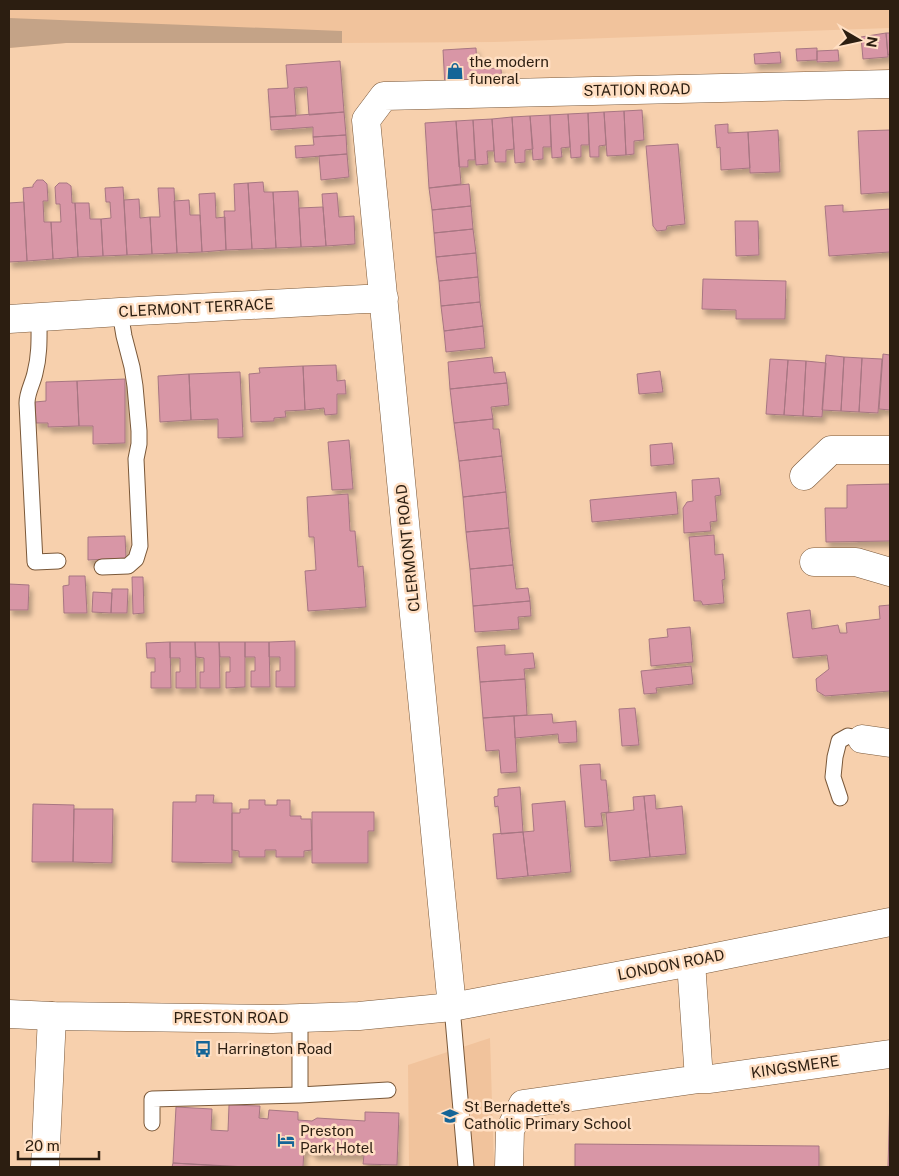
<svg xmlns="http://www.w3.org/2000/svg" width="899" height="1176" font-family="'Public Sans',sans-serif">
	<style>
		.built { fill: #f1c39c }
		.green { fill: #c4a387 }
		.building { fill: #d896a6; stroke: #a77682; filter: url(#shadow) }
		.lines { fill: none; stroke-linecap: round; stroke-linejoin: round }
		.lane-casing { stroke: #7a5839; stroke-width: 17 }
		.street-casing { stroke: #7a5839; stroke-width: 29 }
		.highway-casing { stroke: #7a5839; stroke-width: 29 }
		.lane { stroke: #fff; stroke-width: 15 }
		.street { stroke: #fff; stroke-width: 28 }
		.highway { stroke: #fff; stroke-width: 28 }
		.labels { text-anchor: middle; stroke-width: 5; stroke-linejoin: round; paint-order: stroke }
		.poi-label { font-size: 15px; fill: #2c1e11; stroke: #ffdfc3; text-anchor: start }
		.street-label { font-size: 15px; fill: #2c1e11; stroke: #ffdfc3 }
	</style>
	<defs>
		<filter id="shadow"><feDropShadow dx="3" dy="5.5" stdDeviation="2.5" flood-color="#0004"/></filter>
	</defs>
	<rect width="100%" height="100%" fill="#f7d0ad"/>
	<!-- built -->
	<path class="built" d="M9 9H890V28L494 42 342 43H66L9 48Z
		M490 1038 494 1167H409L408 1065Z"/>
	<!-- green -->
	<path class="green" d="M9 18 342 31V43H66L9 48Z"/>
	<!-- building -->
	<path class="building" d="M886 33 888 57 863 59 861 37Z
		M886 33H890V54L888 55Z
		M476 48 477 69 501 68 502 84 445 87 443 50Z
		M817 48V60L797 61 796 49Z
		M838 50 839 61 817 62V51Z
		M780 52 781 63 755 64 754 54Z
		M340 61 344 112 309 115 307 87 294 88 296 116 270 117 268 89 288 88 286 65Z
		M642 110 644 140 634 141V154L626 155 624 111Z
		M624 111 626 155 607 156 604 112Z
		M344 112 346 135 313 137V127L271 130 270 117Z
		M604 112 606 145 599 146V157H590L588 113Z
		M588 113 589 145H581V157L571 158 568 114Z
		M568 114 570 147 561 148 562 157 552 158 550 115Z
		M550 115 551 147H543V159L533 160 530 116Z
		M530 116 533 149 525 150V162L515 163 512 117Z
		M512 117 514 149 506 150V162H495L492 119Z
		M492 119 494 151H487L488 164 476 165 473 120Z
		M473 120 475 160H468V167H459L456 121Z
		M456 121 461 184 429 188 425 123Z
		M728 124V133L748 132 750 168 721 170 720 147 717 148 715 125Z
		M778 130 780 172 750 173 748 132Z
		M890 130V192L861 194 858 131Z
		M346 135 347 154 296 158 295 146 314 145 313 137Z
		M678 144 685 224 667 226 666 230 657 231 653 226 646 146Z
		M347 154 349 177 321 180 319 156Z
		M37 180H43L47 184 48 201H43L44 222H51L53 259 27 261 23 188 33 187V185Z
		M263 182 264 192H273L276 248 252 249 248 183Z
		M59 183H67L71 186 72 203H75L78 257 53 259 51 222H61L60 204H56L55 187Z
		M248 183 252 249 226 250 224 211H235L234 184Z
		M469 184 471 206 432 210 429 188Z
		M123 187 127 255 103 256 101 219 111 218 110 202H106L105 188Z
		M158 188H174L177 253 152 254 150 217H160Z
		M298 191 301 247 276 248 273 192Z
		M215 193 216 218 225 217 226 250 202 252 199 194Z
		M337 193 339 217 354 216 355 244 326 246 322 194Z
		M139 199 140 218 150 217 152 254 127 255 124 200Z
		M189 200 190 215H200L202 252 177 253 174 201Z
		M24 202 27 261 9 262V203Z
		M75 203H89L90 219H101L103 256 78 257Z
		M843 205V212L890 209V252L829 256 825 206Z
		M471 206 473 229 434 233 432 210Z
		M323 207 326 246 301 247 299 208Z
		M735 221H758L759 255 736 256Z
		M473 229 476 253 436 257 434 233Z
		M476 253 478 277 439 281 436 257Z
		M478 277 480 302 441 306 439 281Z
		M703 279 786 281 785 319H736V310L702 309Z
		M480 302 483 326 444 331 441 306Z
		M483 326 485 348 446 352 444 331Z
		M883 354 890 355V410L879 409Z
		M826 355 844 357 841 411 822 410Z
		M492 357 494 373 505 372 507 383 450 389 448 362Z
		M844 357 862 358 859 412 841 411Z
		M862 358 882 359 878 413 859 412Z
		M770 359 788 360 784 415 766 414Z
		M788 360 806 361 803 416 784 415Z
		M806 361 826 363 822 417 803 416Z
		M336 365 337 381 345 380 346 394H337V414L325 415 324 408 305 410 303 366Z
		M303 366 305 410 285 411 286 417 274 418V421L251 422 249 374 260 373 259 368Z
		M660 371 663 392 639 394 637 374Z
		M240 372 243 437 218 438V419L191 420 189 374Z
		M189 374 191 420 160 422 158 376Z
		M125 379V443L93 444V426H79L77 381Z
		M77 381 79 426 48 427V423H36L35 402 46 401V382Z
		M507 383 509 405 491 407 493 419 454 423 450 389Z
		M493 419V429H499L502 456 459 461 454 423Z
		M349 440 353 489 332 490 328 442Z
		M672 443 674 464 651 466 650 445Z
		M502 456 506 492 463 497 459 461Z
		M719 478 721 495 715 496 717 521 710 522 711 531 684 533 683 508 687 502 693 501 692 480Z
		M890 484V541L826 542 825 508H847V485Z
		M506 492 509 528 466 532 463 497Z
		M676 492 678 514 592 522 590 500Z
		M348 494 350 531H355L358 567 363 566 366 607 308 611 305 571 316 570 314 537H309L307 497Z
		M509 528 513 565 470 569 466 532Z
		M714 535 715 555 723 554 725 579 722 580 724 603 703 605 701 601H694L689 537Z
		M125 536 126 558 88 560V537Z
		M513 565 516 589 528 588 530 601 473 606 470 569Z
		M69 576H85L87 613H64L63 586 69 585Z
		M132 577H143L144 613 133 614Z
		M9 584 29 585 28 610H9Z
		M112 589H128L127 613H111Z
		M93 592 112 593 111 613 92 612Z
		M530 601 531 616 518 617 519 629 475 632 473 606Z
		M890 605V691L825 696 817 691 816 679 829 669 827 655 793 658 787 613 810 610 812 629 838 625 840 633H847L846 623 880 619 879 606Z
		M690 627 693 662 651 666 649 639 668 637 667 629Z
		M295 641V687H276V671H280V657H269V642Z
		M170 642H195L196 688H176V672H180V658H170Z
		M170 642 171 688H151V672H155V658H147L146 643Z
		M195 642H219L220 688H200V672H204V658L196 657Z
		M219 642H245V687L226 688V672H230V657H220Z
		M245 642H269L270 687H251V671H255V657H245Z
		M505 645V655L533 653 535 668 524 669 525 679 480 682 477 647Z
		M691 666 693 684 656 688 657 693 644 694 641 671Z
		M525 679 527 715 483 718 480 682Z
		M635 708 639 745 622 746 619 709Z
		M552 714 553 723 576 721 577 742 559 743 558 734 515 738 514 716Z
		M514 716 517 772 501 773 499 750 486 751 483 718Z
		M600 764 601 780H606L609 812 601 813 603 826 585 827 580 765Z
		M520 787 523 832 501 834 498 806 495 807 494 797 498 796V789Z
		M196 795H214L213 803H232V863L172 862 173 802H196Z
		M655 795 656 809 682 806 686 854 650 857 644 796Z
		M644 796 650 857 610 861 606 813 634 810 633 797Z
		M249 800H265V805H277V800H290V816H301V819H311L312 850 304 851V857H276V850H265V857H239V851L232 850V813H240V809H249Z
		M565 801 571 872 528 876 523 832 534 831 532 804Z
		M33 804 74 805 73 862H32Z
		M74 809H113L112 863 73 862Z
		M312 812H374V831H368V863H312Z
		M523 832 528 876 497 879 493 834Z
		M890 1094V1167H888Z
		M229 1105 260 1106 259 1118 268 1119 269 1110 298 1112V1120L312 1121 317 1118 365 1121V1112L399 1113 397 1165 363 1164 364 1155 314 1154 311 1149H304L303 1167H247L173 1163 176 1107 212 1109 211 1130 228 1131Z
		M575 1144 819 1146V1167H575Z
		M173 1163 221 1166V1167H172Z"/>
	<g class="lines">
		<!-- lane casing -->
		<g class="lane-casing">
			<path id="lane" d="M39 317C39 336 40 354 35 373 33 383 27 392 27 403L35 562 58 561
				M102 567 128 566 136 559 140 546 136 459 139 444V431L135 386 132 367 124 336 120 312
				M840 798 833 777 835 757 839 741 848 736 862 739
				M452 1007 466 1167
				M300 1095 388 1090
				M152 1123V1099L300 1095V1019"/>
		</g>
		<!-- street casing -->
		<g class="street-casing">
			<path id="street" d="M9 319 120 312 384 298
				M804 476 831 450H890
				M814 562H856L890 572
				M862 739 890 743
				M452 1007 366 120 384 96 890 84
				M699 1079H710L890 1054
				M45 1167 52 1016
				M509 1167 510 1130 523 1104 699 1079 691 962"/>
		</g>
		<!-- highway casing -->
		<g class="highway-casing">
			<path id="highway" d="M9 1014 52 1016 272 1019 359 1016 452 1007 691 962 890 922"/>
		</g>
		<!-- lane -->
		<use href="#lane" class="lane"/>
		<!-- street -->
		<use href="#street" class="street"/>
		<!-- highway -->
		<use href="#highway" class="highway"/>
	</g>
	<!-- icons -->
	<defs>
		<g id="shop-bare" transform="scale(1.35)"><path d="M-5-2.5h2.3a2.7 3.5 0 0 1 5.4 0H5L5.5 6h-11ZM-1.5-2.5h3a1.5 2.3 0 0 0-3 0Z" fill="#156597" stroke="#ffdfc3" stroke-width="2.5" paint-order="stroke"/></g>
		<g id="bus-bare" transform="scale(1.35)"><path d="M-5-6H5V4H4V6H2V4H-2V6H-4V4H-5ZM-3.5-4V0h7V-4ZM-3.5 1.2v1.5H-2V1.2ZM2 1.2v1.5H3.5V1.2Z" fill="#156597" stroke="#ffdfc3" stroke-width="2.5" paint-order="stroke"/></g>
		<g id="school-bare" transform="scale(1.35)"><path d="M0-5L7-2L0 1L-7-2ZM-4 1L0 2.5L4 1V4Q0 6-4 4Z" fill="#156597" stroke="#ffdfc3" stroke-width="2.5" paint-order="stroke"/></g>
		<g id="hotel-bare" transform="scale(1.35)"><path d="M-6-4.5h1.5V1H6V5H4.5V3h-9V5H-6ZM-4 0a1.8 1.8 0 1 1 3.6 0ZM.5 0V-2.5h3Q6-2.5 6 0Z" fill="#156597" stroke="#ffdfc3" stroke-width="2.5" paint-order="stroke"/></g>
	</defs>
	<g fill-rule="evenodd">
		<use href="#shop-bare" x="455" y="71"/>
		<use href="#bus-bare" x="203" y="1049"/>
		<use href="#school-bare" x="450" y="1116"/>
		<use href="#hotel-bare" x="286" y="1140"/>
	</g>
	<g class="labels">
		<!-- poi labels -->
		<g class="poi-label">
			<text x="469" y="67">the modern<tspan x="469" dy="17">funeral</tspan></text>
			<text x="217" y="1054">Harrington Road</text>
			<text x="464" y="1112">St Bernadette's<tspan x="464" dy="17">Catholic Primary School</tspan></text>
			<text x="300" y="1136">Preston<tspan x="300" dy="17">Park Hotel</tspan></text>
		</g>
		<!-- street labels -->
		<g class="street-label">
			<text transform="translate(637 90) rotate(-1)" y="5">STATION ROAD</text>
			<text transform="translate(196 308) rotate(-3)" y="5">CLERMONT TERRACE</text>
			<text transform="translate(408 548) rotate(-96)" y="5">CLERMONT ROAD</text>
			<text transform="translate(671 965) rotate(-11)" y="5">LONDON ROAD</text>
			<text x="231" y="1023">PRESTON ROAD</text>
			<text transform="translate(795 1067) rotate(-8)" y="5">KINGSMERE</text>
		</g>
	</g>
	<!-- border -->
	<rect width="899" height="1176" fill="none" stroke="#2c1e11" stroke-width="20"/>
	<!-- north arrow -->
	<g transform="translate(859 40) rotate(99)" stroke="#ffdfc3" stroke-width="4" paint-order="stroke">
	<path d="M0-4L9 19L0 12L-9 19Z" fill="#2c1e11"/>
	<text y="-8" font-size="14" font-weight="bold" text-anchor="middle" fill="#2c1e11">N</text>
	</g>
	<!-- scale -->
	<path d="M18 1151v8h81v-8" fill="none" stroke="#2c1e11" stroke-width="2.5"/>
	<text x="25" y="1151" font-size="15" fill="#2c1e11" stroke="#ffdfc3" stroke-width="4" paint-order="stroke">20 m</text>
</svg>
